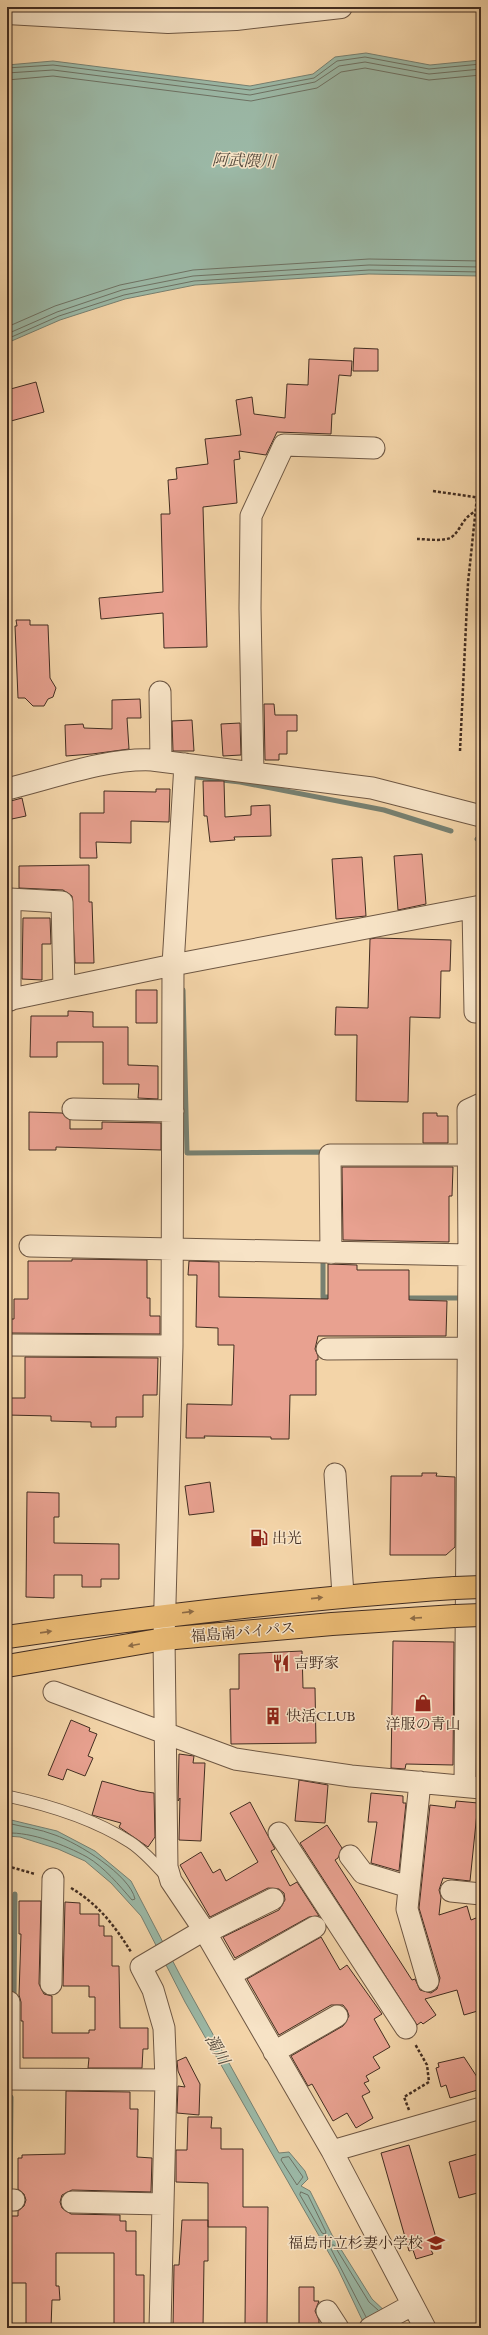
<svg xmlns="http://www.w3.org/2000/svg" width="488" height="2335" font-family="'EB Garamond','Noto Serif JP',serif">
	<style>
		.water { fill: #9bb8a6; stroke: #778071 }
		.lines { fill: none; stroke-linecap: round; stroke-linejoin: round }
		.shore { stroke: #6e7264; stroke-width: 1 }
		.stream { stroke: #778071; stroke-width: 5 }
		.building { fill: #e8a190; stroke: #422d21 }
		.service-casing { stroke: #6e5743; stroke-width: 13 }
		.minor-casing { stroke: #6e5743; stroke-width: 23 }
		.tertiary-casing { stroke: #6e5743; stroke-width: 24 }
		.trunk-casing { stroke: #422d21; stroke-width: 24 }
		.path { stroke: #422d21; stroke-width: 2.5; stroke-dasharray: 3 2; stroke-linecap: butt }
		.service { stroke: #f7e3c6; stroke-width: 11 }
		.minor { stroke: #f7e3c6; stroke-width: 21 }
		.tertiary { stroke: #f7e3c6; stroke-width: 22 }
		.trunk { stroke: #eaba74; stroke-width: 22 }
		.trunk-bridge-casing { stroke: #422d21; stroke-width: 24; stroke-linecap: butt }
		.trunk-bridge { stroke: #eaba74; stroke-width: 22 }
		.oneway { fill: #8e6c46 }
		.labels { text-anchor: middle; stroke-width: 3; stroke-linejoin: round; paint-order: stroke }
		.poi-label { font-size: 15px; fill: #422d21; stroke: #f7e3c6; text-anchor: start }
		.street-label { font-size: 15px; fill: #422d21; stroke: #f7e3c6 }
		.water-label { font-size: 16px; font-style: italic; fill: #54493c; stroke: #f7e3c6 }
	</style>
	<rect width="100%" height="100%" fill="#f3d4a8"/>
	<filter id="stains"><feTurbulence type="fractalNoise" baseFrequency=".005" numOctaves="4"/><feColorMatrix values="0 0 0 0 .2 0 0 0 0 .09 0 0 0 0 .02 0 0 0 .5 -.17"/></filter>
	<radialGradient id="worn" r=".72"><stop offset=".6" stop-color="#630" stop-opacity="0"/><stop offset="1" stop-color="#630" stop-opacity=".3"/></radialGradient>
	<!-- water -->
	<path class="water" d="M366 53 430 65 481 60V276L369 274 195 285 125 299 60 320 7 343V65L53 61 250 86 313 74 335 57Z
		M7 1819 57 1831 95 1851 131 1881 180 1975 279 2153 289 2152 305 2171 308 2179 301 2186 310 2191 332 2235 372 2299 403 2328H366L338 2269 185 2002 141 1916 111 1883 85 1861 58 1849 20 1837 7 1836Z"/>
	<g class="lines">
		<!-- shore -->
		<path class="shore" d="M7 68 53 65 250 90 314 78 337 61 365 57 429 69 481 64
			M7 73 53 70 250 95 315 82 339 66 365 62 429 74 481 69
			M7 80 53 76 251 101 317 88 341 72 365 68 429 80 481 75
			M7 327 55 306 120 285 193 270 369 259 481 261
			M7 334 57 312 122 290 193 276 369 265 481 267
			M7 339 59 316 124 295 194 281 369 270 481 272
			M7 1823C23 1827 40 1829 55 1835 78 1843 130 1875 135 1899L132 1900C119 1885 104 1867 87 1857 65 1845 32 1832 7 1833
			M289 2157 303 2177 297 2185 281 2160 282 2158Z
			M301 2192 308 2195 326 2232 325 2234 322 2233 300 2195Z
			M366 2317 330 2247 331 2245H334L369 2302 378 2310"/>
		<!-- stream -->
		<path class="stream" d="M196 777 240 782 384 810 451 831
			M477 839 481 840
			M183 990 187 1153 323 1152V1157
			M323 1261V1297H333
			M403 1298H463
			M14 1998 15 1894
			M10 2195 11 2097
			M10 2328V2277"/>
	</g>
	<!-- building -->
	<path class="building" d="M354 348 378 349V371H353Z
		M309 359 352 361 351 376 339 375 335 414H332L331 434 277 432 266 455 239 451 240 459 234 460 237 503 203 507 207 647 164 648 163 613 101 619 99 598 163 592 161 514H170L168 480 177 479 176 468 208 464 205 439 241 435 236 400 252 397 254 414 285 418 287 384 308 385Z
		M36 382 44 412 11 421 7 407V390Z
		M16 620H30V625H48L50 678 56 688 53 697 48 699 44 706H33L25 698H18L15 626H17Z
		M140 699 141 718H127L129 749 92 754 66 756 65 725 83 724 84 728 112 729V700Z
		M264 704H274L275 715H297V731H287V754H279V760H265Z
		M192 720 194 751H173L172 721Z
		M240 723 241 755 223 756 221 724Z
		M203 781H224L225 817 251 815V806L270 805 271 836 234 837 235 840 210 842 207 816H204Z
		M156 789H170L169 822 131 821V843L96 842 97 858H80V813H104V791L156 792Z
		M22 798 26 816 7 820V802Z
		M422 854 426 904 398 910 394 856Z
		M362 857 366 916 336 919 332 859Z
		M89 865V902H92L94 963H75L72 896 63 890 19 888V866Z
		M23 918H50L51 944H42V980L22 979Z
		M376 938 451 940 450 971H441L440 1018 410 1017 408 1102 356 1101 357 1035H335L336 1007 368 1008 370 939Z
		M136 990H157V1023H136Z
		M68 1011 93 1012V1027H128V1065L158 1066V1099L138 1098 139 1084H103V1042H57V1057H30L31 1016H68Z
		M29 1112 62 1113 70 1120V1129H102V1122L161 1123V1150L56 1147V1150H29Z
		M423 1113H437V1116H448V1143H423Z
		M342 1167H453L452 1196H449V1242L343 1240Z
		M72 1259 147 1260V1298H150V1316H160V1334L7 1333V1319H14V1299H28V1261H72Z
		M189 1261 219 1262V1297L328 1299V1264L357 1265V1270H409V1300L447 1301 446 1336H318L315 1349 318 1356V1360H316V1395H290L289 1439H271V1437L204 1436 205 1438H186L187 1404 232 1405 234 1345H218V1328L196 1327 197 1275H188Z
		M25 1357 158 1358 157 1395H143V1417H116V1427H91V1422L51 1421V1416L7 1415V1398H25Z
		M422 1473H437L436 1476 455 1477V1547L446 1555H390L391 1476H422Z
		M210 1482 214 1512 189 1515 185 1486Z
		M27 1492 59 1493V1517H54V1543L119 1544V1579H101V1587H82V1575H54V1598L26 1597Z
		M393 1641 454 1642 453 1765 406 1764 405 1769 391 1768Z
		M302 1651 303 1688H315L316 1743 231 1744 230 1689H239V1654Z
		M478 1661H481V1680H478Z
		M478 1717H481V1766H477Z
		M71 1720 90 1728 89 1731 97 1734 88 1756 93 1758 85 1776 67 1769 63 1780 48 1775Z
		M179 1754 194 1756 193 1763H205L201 1841 179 1840 180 1798 178 1801Z
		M299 1780 328 1785 325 1823 295 1821Z
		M102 1781 139 1791 154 1793 155 1837 148 1847 119 1827 121 1823 92 1815Z
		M371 1793 403 1796V1803H406L399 1871 371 1863 377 1822H368Z
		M456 1801 478 1803 470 1881 443 1878 439 1890 441 1897 439 1915 467 1906 471 1920 476 1918 481 1934V2010L464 2015 457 1990 425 1999 436 2015 423 2024 421 2022 417 2025 300 1843 327 1825 342 1848 338 1858 335 1860 412 1980 415 1979 420 1990 431 1993 437 1989 440 1978 419 1908 430 1805 455 1808Z
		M250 1802 275 1849 271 1851 290 1886 297 1882 319 1916 309 1917 235 1958 223 1937 279 1910 285 1900 284 1893 279 1889 268 1888 210 1917 180 1865 201 1852 213 1873 220 1869 226 1881 258 1862 230 1813Z
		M19 1901H41L39 1984 44 1994 52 1996V2033H89V2030H95V1997H89V1986H63L65 1902 80 1903V1914H99V1926H104V1936H112V1966H119L120 2028H148V2049H143L142 2068H88L89 2058H23V2021H21V2002L19 1995 21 1934H19Z
		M321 1937 340 1970 347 1965 382 2014 374 2019 390 2047 373 2057 380 2068 366 2076 369 2081 364 2083 370 2092 362 2096 373 2118 356 2128 347 2113 333 2121 312 2084 308 2086 291 2056 343 2026 349 2016 347 2010 343 2005H331L279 2035 247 1979Z
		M186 2057 200 2084 199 2115 177 2113 178 2086 185 2087 178 2071 177 2061Z
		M464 2057 481 2083V2089L450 2098 446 2085 441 2087 436 2068 439 2067 438 2063Z
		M66 2091 130 2092V2109H138L137 2157 152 2158 151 2192 72 2190 62 2195 60 2202 62 2208 71 2214 120 2215V2221H126V2231H136V2275H144V2328H114V2253H56V2286H59L60 2300H52L51 2328H35V2325H26V2283H7V2216H18V2211L24 2206 26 2200 24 2194 18 2189V2158H22V2155L65 2154Z
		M188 2117H212L211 2128H221V2149H243V2207H268L267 2324H245L246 2227H208V2183L176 2182V2150H187Z
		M409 2145 439 2248 431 2250 433 2254 416 2259 413 2250 409 2251 381 2153Z
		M481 2153V2192L459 2198 449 2162Z
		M182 2220H208V2261H204L203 2328H173L174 2265H179Z
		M299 2287H314V2301H319L315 2311 319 2320V2328H299Z"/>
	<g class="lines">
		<!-- service casing -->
		<g class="service-casing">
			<path id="service" d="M7 1796C49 1805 94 1819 130 1842 144 1851 155 1864 166 1876"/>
		</g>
		<!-- minor casing -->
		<g class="minor-casing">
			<path id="minor" d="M160 692 161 761
				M185 764 173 965 172 1346 164 1639 167 1867 171 1881 204 1930 332 2151 425 2328
				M253 772 250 608 251 516 284 445 374 448
				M7 789C53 778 106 758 152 760L372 788 481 816
				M473 908 475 1012
				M7 1000 173 965 481 906
				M10 1000V899L62 902 64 988
				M73 1109 173 1111
				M30 1246 469 1255 468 1110 481 1104
				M331 1253 330 1155H469
				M7 1345 172 1346
				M327 1349 468 1348
				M335 1474 343 1595
				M54 1692 235 1759 351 1776 481 1788
				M420 1782 407 1909 428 1981
				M465 1785 469 1255
				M279 1833 406 2028
				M350 1856 363 1873 409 1887
				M451 1891 481 1894
				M205 1933 273 1899
				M230 1975 315 1927
				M51 1984 53 1879
				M274 2052 337 2016
				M7 2079 166 2080
				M9 2079V2002
				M332 2151 481 2108
				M7 2200H14
				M72 2202 163 2204
				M327 2311 338 2328
				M160 2328 166 2080 164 2028 153 1990 141 1967 204 1930
				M370 2328 412 2305"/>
		</g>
		<!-- tertiary casing -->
		<g class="tertiary-casing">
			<path id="tertiary" d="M7 13 168 22 236 19 341 7"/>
		</g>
		<!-- trunk casing -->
		<g class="trunk-casing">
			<path id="trunk" d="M7 1637C156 1616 304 1598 455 1588
				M7 1666 164 1639 332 1624 455 1616"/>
		</g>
		<!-- path -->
		<path class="path" d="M433 491 481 498
			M417 539C426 539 437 541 446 539 459 538 461 517 475 512
			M460 751 468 583 477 497
			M7 1866 35 1874
			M71 1888C98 1904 115 1926 131 1952
			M409 2110 404 2097 429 2082 427 2065 415 2044"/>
		<!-- service -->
		<use href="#service" class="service"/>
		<!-- minor -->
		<use href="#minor" class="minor"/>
		<!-- tertiary -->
		<use href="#tertiary" class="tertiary"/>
		<!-- trunk -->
		<use href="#trunk" class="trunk"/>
		<!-- trunk-bridge casing -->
		<g class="trunk-bridge-casing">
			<path id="trunk-bridge" d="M455 1588 481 1587
				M455 1616 481 1615"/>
		</g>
		<!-- trunk-bridge -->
		<use href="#trunk-bridge" class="trunk-bridge"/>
	</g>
	<!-- one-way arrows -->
	<defs><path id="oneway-solid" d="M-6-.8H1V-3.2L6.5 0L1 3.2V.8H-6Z"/></defs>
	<g class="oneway">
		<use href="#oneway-solid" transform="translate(317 1598) rotate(-6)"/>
		<use href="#oneway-solid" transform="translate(188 1612) rotate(-7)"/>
		<use href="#oneway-solid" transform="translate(416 1618) rotate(176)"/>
		<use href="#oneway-solid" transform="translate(46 1632) rotate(-8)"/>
		<use href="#oneway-solid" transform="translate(134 1645) rotate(170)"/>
	</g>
	<!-- icons -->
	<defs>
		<g id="fuel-bare" transform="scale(1.38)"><path d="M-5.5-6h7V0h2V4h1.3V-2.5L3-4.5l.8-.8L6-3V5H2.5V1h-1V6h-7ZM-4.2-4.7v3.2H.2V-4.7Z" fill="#8f2418" stroke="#f7e3c6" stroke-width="2.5" paint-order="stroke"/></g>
		<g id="restaurant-bare" transform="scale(1.38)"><path d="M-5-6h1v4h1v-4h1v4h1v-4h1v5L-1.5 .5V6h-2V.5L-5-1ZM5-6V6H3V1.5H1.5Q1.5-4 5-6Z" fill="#8f2418" stroke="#f7e3c6" stroke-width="2.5" paint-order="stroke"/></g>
		<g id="shop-bare" transform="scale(1.38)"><path d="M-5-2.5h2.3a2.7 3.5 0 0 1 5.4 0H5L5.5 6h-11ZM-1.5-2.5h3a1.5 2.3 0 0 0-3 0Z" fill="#8f2418" stroke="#f7e3c6" stroke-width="2.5" paint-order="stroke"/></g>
		<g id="building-bare" transform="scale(1.38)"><path d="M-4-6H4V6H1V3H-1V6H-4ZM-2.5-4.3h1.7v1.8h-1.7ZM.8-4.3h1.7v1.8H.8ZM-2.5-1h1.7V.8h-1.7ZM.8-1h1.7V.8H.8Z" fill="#8f2418" stroke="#f7e3c6" stroke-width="2.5" paint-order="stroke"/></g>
		<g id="school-bare" transform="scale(1.38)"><path d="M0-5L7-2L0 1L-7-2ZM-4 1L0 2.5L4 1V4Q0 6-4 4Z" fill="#8f2418" stroke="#f7e3c6" stroke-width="2.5" paint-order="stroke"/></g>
	</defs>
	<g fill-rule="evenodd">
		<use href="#fuel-bare" x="259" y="1538"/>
		<use href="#restaurant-bare" x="281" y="1663"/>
		<use href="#shop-bare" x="423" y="1703"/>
		<use href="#building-bare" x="273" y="1716"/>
		<use href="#school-bare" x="436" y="2243"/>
	</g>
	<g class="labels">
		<!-- poi labels -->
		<g class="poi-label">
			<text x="272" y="1543">出光</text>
			<text x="294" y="1668">吉野家</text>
			<text x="286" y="1721">快活CLUB</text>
			<text x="423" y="1729" text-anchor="middle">洋服の青山</text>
			<text x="423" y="2248" text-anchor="end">福島市立杉妻小学校</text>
		</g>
		<!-- street labels -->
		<g class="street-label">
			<text transform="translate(243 1632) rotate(-5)" y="5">福島南バイパス</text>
		</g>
		<!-- water labels -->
		<g class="water-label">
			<text transform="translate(244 160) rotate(2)" y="6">阿武隈川</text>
			<text transform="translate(218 2049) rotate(60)" y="6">濁川</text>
		</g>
	</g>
	<!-- margin -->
	<rect width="488" height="2335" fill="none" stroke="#f3d4a8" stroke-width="24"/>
	<rect x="8" y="8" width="472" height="2319" fill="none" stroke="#422d21" stroke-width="2"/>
	<rect x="12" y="12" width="464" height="2311" fill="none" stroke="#422d21"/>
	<rect width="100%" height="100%" filter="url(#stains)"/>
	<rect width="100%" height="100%" fill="url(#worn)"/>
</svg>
